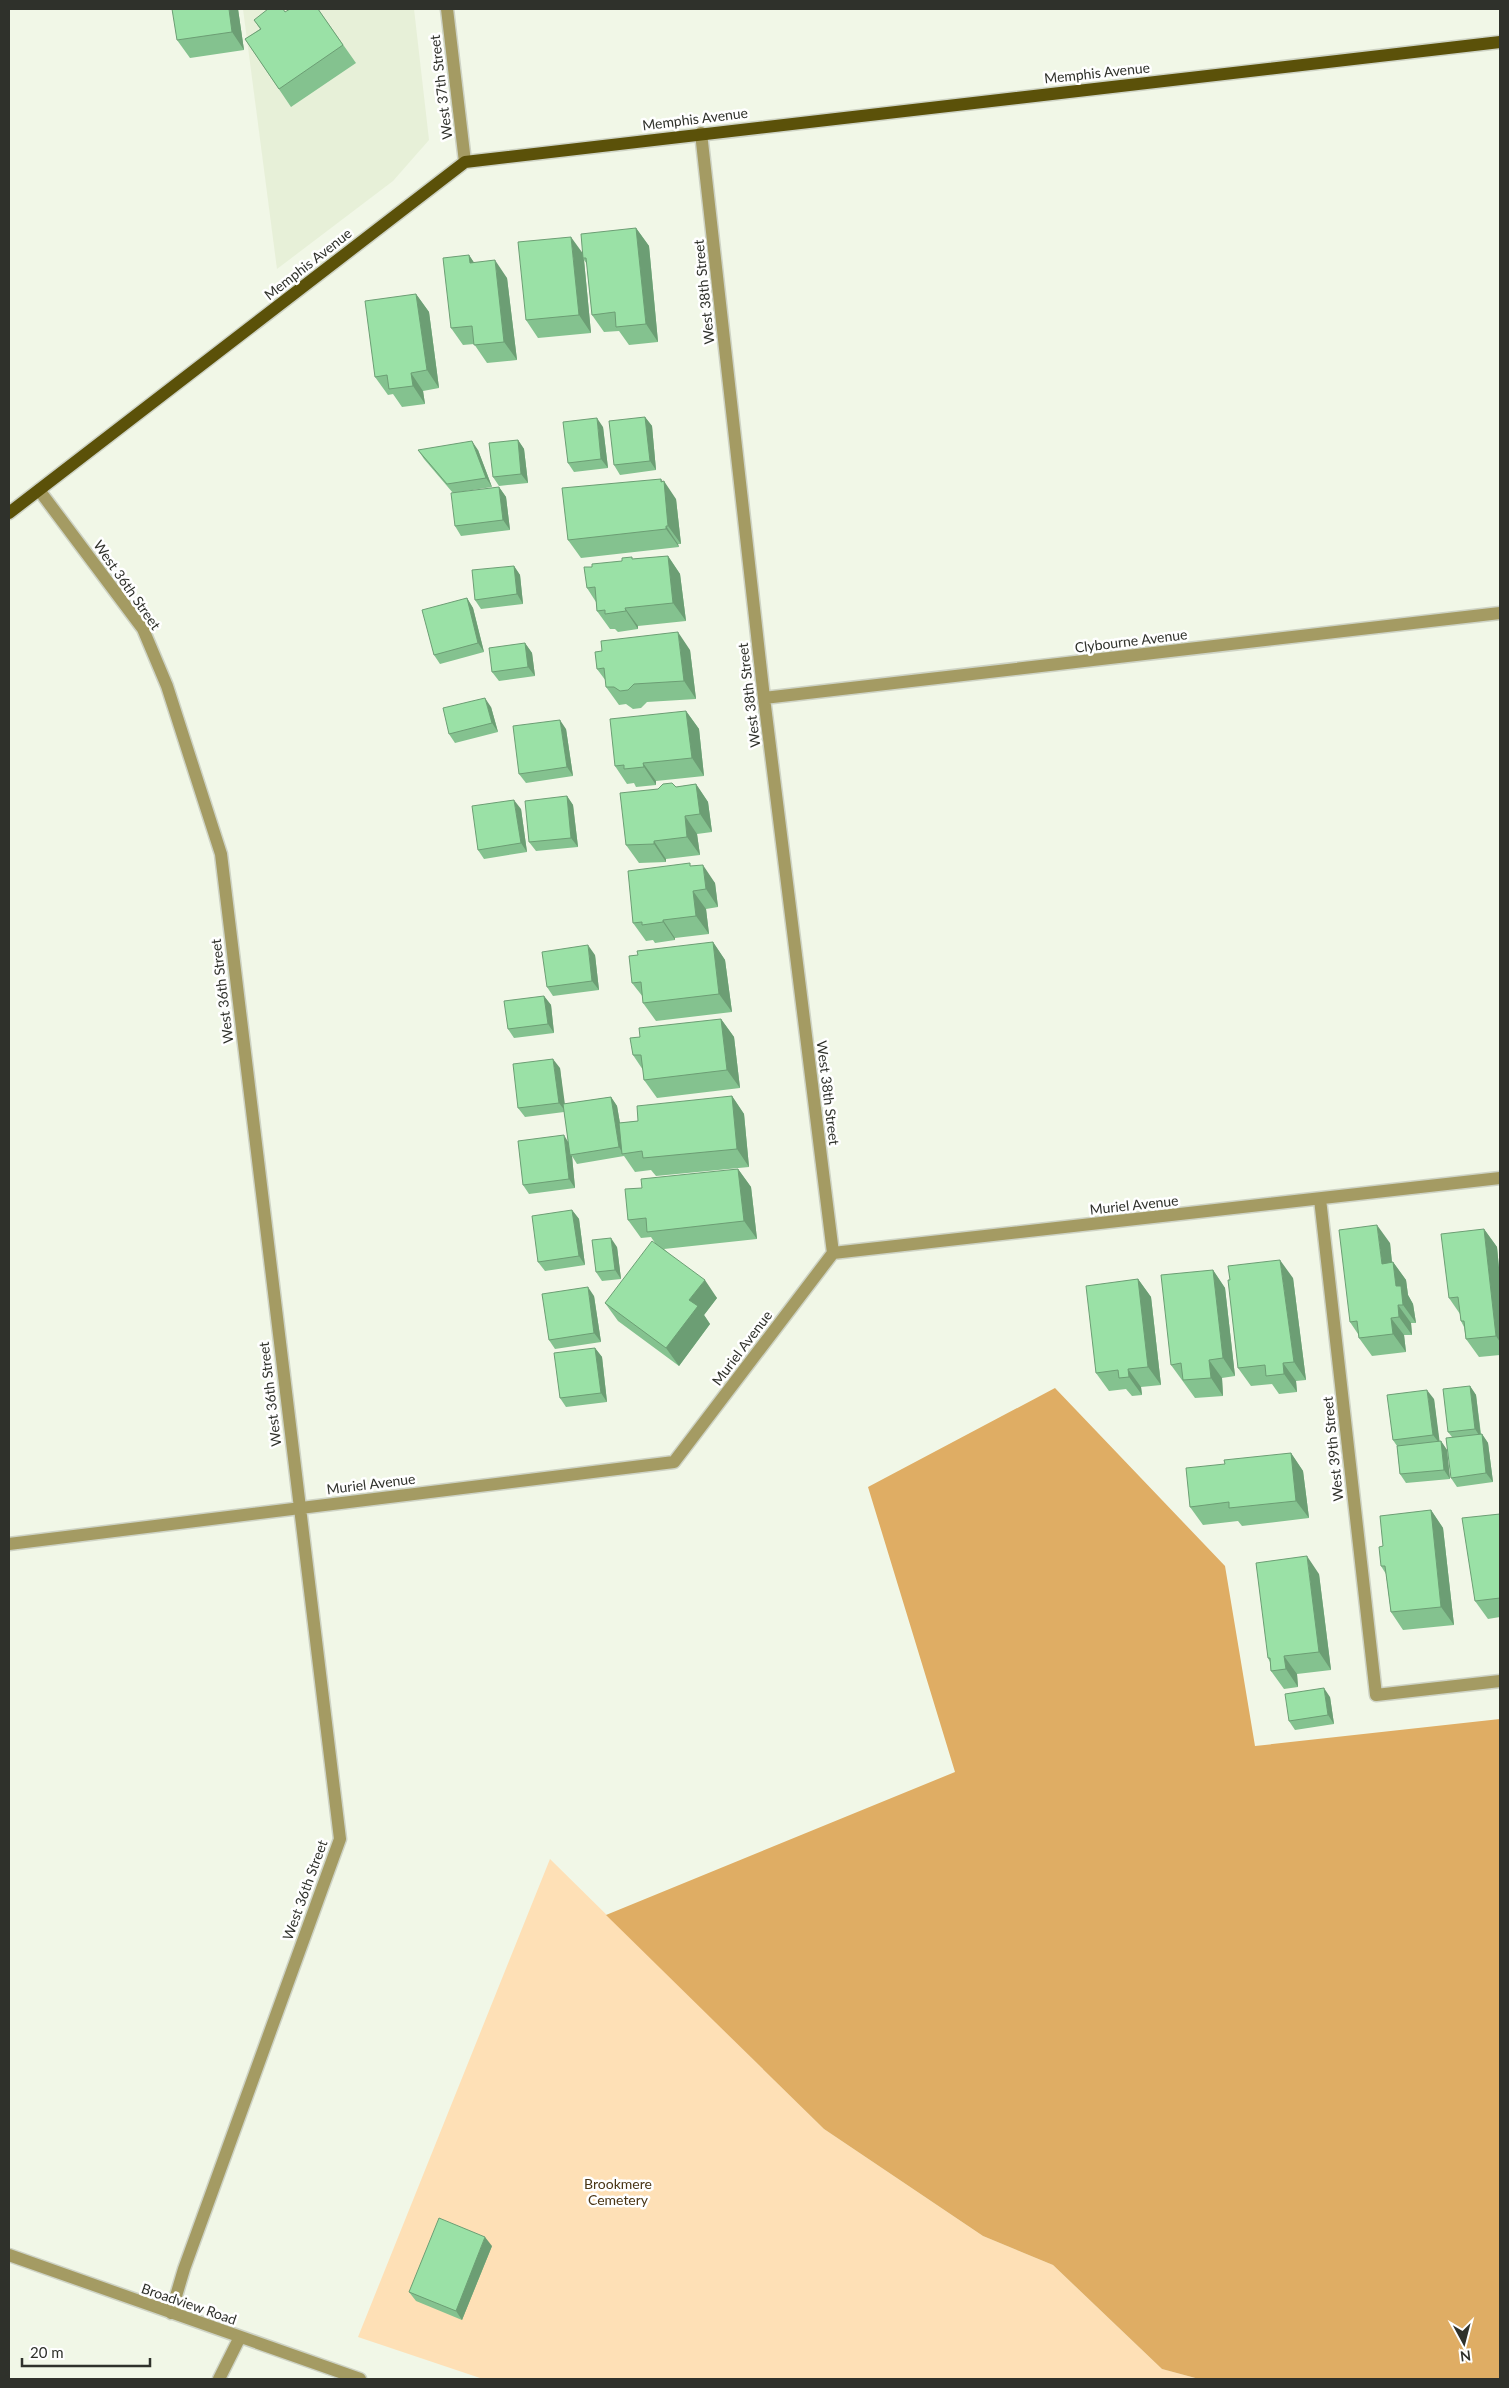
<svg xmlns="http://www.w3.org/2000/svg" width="1509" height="2388" font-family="Lato,sans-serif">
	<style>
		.built { fill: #e7f0d8 }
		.green { fill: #fee0b6 }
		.forest { fill: #dfad64 }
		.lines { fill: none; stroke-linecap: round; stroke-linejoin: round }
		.minor-casing { stroke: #ced3c5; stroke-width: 15 }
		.major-casing { stroke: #ced3c5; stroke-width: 15 }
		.minor { stroke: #a49b63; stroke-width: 12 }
		.major { stroke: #5b5109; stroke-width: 12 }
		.wall { fill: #84c28f }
		.shaded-wall { fill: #6c9e74 }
		.building { fill: #9ae1a6; stroke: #6c9e74 }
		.labels { text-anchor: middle; stroke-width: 5; stroke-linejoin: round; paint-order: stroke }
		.street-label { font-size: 14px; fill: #2f312b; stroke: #fff }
		.park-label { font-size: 14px; fill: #4a3616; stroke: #fff }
	</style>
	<rect width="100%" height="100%" fill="#f1f7e7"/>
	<!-- built -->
	<path class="built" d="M243 9H414L429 140 393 181 277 269Z"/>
	<!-- green -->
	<path class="green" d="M550 1859 824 2129 983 2236 1053 2265 1162 2369 1199 2379H483L358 2337Z"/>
	<!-- forest -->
	<path class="forest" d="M1055 1388 1225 1566 1255 1746 1500 1719V2379H1199L1162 2369 1053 2265 983 2236 824 2129 606 1915 955 1772 868 1487Z"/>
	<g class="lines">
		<!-- minor casing -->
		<g class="minor-casing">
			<path id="minor" d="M447 9 465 162
				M701 133 764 698 833 1253
				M39 490 143 629 167 686 221 854 340 1839 184 2269 171 2313
				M764 698 1500 613
				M1320 1199 1376 1695 1500 1681
				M9 1544 674 1462 833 1253 1500 1178
				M9 2255 360 2379
				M219 2379 240 2337"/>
		</g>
		<!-- major casing -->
		<g class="major-casing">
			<path id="major" d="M9 513 465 162 1500 42"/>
		</g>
		<!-- minor -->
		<use href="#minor" class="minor"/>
		<!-- major -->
		<use href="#major" class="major"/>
	</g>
	<!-- wall -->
	<path class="wall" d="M238 9 244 50 190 58 177 40Z
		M318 9 356 63 291 107 245 39 260 29 254 20 285 12Z
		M636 228 649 246 658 342 629 345 619 331 604 332 592 315 587 264 584 260 591 333 538 338 526 320 582 253Z
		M469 255 474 263 507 278 517 360 487 363 474 344 463 345 451 328Z
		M416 294 429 312 439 388 423 391 425 404 402 407 393 394 388 395 375 377Z
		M645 417 652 426 656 470 620 475 614 465Z
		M603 427 608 468 574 472 568 463Z
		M518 440 524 449 528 483 499 486 493 477Z
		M418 450H478L492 487 453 493 424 459Z
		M499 487 506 497 510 530 461 536 455 526Z
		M676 499 681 544H678L679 547 581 558 568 540Z
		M668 556 680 574 686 621 638 626V629L618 632 615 629H610L597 611 596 602 587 588 592 567 633 559Z
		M514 566 520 575 523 604 481 609 475 600Z
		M467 598 473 608 484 652 440 664 434 655Z
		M525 643 532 653 535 676 499 681 492 672Z
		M690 650 696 699 647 702 641 708 633 709 626 704 619 705 606 687V681L597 669Z
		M491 707 498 732 455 743 449 734Z
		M686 711 699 729 704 776 656 781V785L636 787 634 783 627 784 615 766Z
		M566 729 573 776 526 783 519 774Z
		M696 784 708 802 712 832 697 834 700 855 666 859V862L639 863 626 845 676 787Z
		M567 796 573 805 578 847 536 851 529 842Z
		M521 809 527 852 484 859 478 850Z
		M692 866 715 883 718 907 706 909 709 934 675 938V940L655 943 653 940 646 941 633 923Z
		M713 942 725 960 732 1012 656 1021 643 1003V997L632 983Z
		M595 955 599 990 553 996 547 987Z
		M544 996 551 1005 554 1033 514 1038 508 1029Z
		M721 1019 734 1037 740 1088 657 1098 644 1080 643 1070 633 1055 640 1037Z
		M560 1068 564 1104 611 1097 617 1106 620 1123 638 1121 732 1096 744 1114 749 1167 656 1176 651 1170 635 1172 624 1156 577 1164 572 1156 575 1188 529 1194 523 1185 569 1142 564 1112 525 1117 518 1108Z
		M738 1169 751 1187 757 1239 664 1249 717 1298 704 1315 710 1324 679 1366 618 1321 605 1303 655 1243 651 1237 641 1238 628 1220 642 1188Z
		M572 1210 579 1219 585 1265 545 1271 538 1262Z
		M1484 1229 1497 1247 1500 1278V1355L1479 1357 1466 1339 1464 1327 1461 1321 1460 1314 1449 1298Z
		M1390 1243 1392 1263 1393 1262 1406 1280 1408 1295 1413 1304 1416 1323H1411L1412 1335H1404L1406 1352 1372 1356 1359 1338 1358 1334 1350 1322Z
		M617 1247 621 1279 602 1281 596 1272Z
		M1213 1270 1225 1288 1235 1376 1222 1378 1223 1396 1195 1398 1171 1365Z
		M1293 1278 1306 1380 1296 1381 1297 1392 1279 1394 1272 1384 1251 1386 1238 1368Z
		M1138 1279 1151 1297 1161 1385 1141 1387 1142 1395 1132 1396 1126 1389 1109 1391 1096 1373Z
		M594 1296 601 1342 555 1349 549 1340Z
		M595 1348 602 1357 607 1402 566 1407 560 1398Z
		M1470 1386 1476 1395 1481 1434H1482L1488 1443 1493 1482 1457 1487 1451 1478 1452 1437 1448 1432Z
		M1434 1399 1439 1441H1441L1447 1450 1450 1479 1406 1483 1400 1474 1397 1446 1393 1440Z
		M1291 1453 1303 1471 1309 1518 1242 1526 1238 1521 1203 1525 1190 1507 1225 1464Z
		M1431 1510 1443 1528 1454 1625 1403 1630 1391 1612 1386 1574 1381 1566 1383 1546Z
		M1500 1514V1617L1488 1619 1475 1601Z
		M1319 1574 1331 1670 1297 1674 1298 1687 1284 1689 1271 1671 1270 1662 1268 1658Z
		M1330 1697 1334 1724 1295 1730 1289 1721Z
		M492 2246 462 2320 416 2301 409 2292Z"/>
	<!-- shaded-wall -->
	<path class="shaded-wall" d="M229 9H238L244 50 232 32Z
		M636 228 649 246 658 342 646 324Z
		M571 237 584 255 583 258 584 260 591 333 579 315Z
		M469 255 481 273 470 263Z
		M495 260 507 278 517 360 504 342Z
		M416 294 429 312 439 388 427 370Z
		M411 373 423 391 425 404 413 386Z
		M645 417 652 426 656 470 650 461Z
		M597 418 603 427 608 468 601 459Z
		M518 440 524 449 528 483 521 474Z
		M472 441 478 450 492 487 486 478Z
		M661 479 664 483V481L676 499 681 544 668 526Z
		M499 487 506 497 510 530 503 520Z
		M666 526 678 544 679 547 666 529Z
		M668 556 680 574 686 621 673 603Z
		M514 566 520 575 523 604 517 594Z
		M467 598 473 608 484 652 478 643Z
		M625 608 638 626V629L626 611Z
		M678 632 690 650 696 699 684 681Z
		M525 643 532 653 535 676 528 667Z
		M485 698 491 707 498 732 492 723Z
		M686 711 699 729 704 776 692 758Z
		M560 720 566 729 573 776 567 767Z
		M643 763 656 781V785L644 767Z
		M696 784 708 802 712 832 700 814Z
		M567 796 573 805 578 847 571 838Z
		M514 800 521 809 527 852 521 843Z
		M685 816 697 834 700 855 687 837Z
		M654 841 666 859V862L654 844Z
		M703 865 715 883 718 907 706 889Z
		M693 891 706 909 709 934 696 916Z
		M663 920 675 938V940L663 922Z
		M713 942 725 960 732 1012 719 994Z
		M588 945 595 955 599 990 592 981Z
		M544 996 551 1005 554 1033 548 1024Z
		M721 1019 734 1037 740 1088 727 1070Z
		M553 1059 560 1068 566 1112 559 1103Z
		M732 1096 744 1114 749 1167 737 1149Z
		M611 1097 617 1106 625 1153 623 1154 619 1147Z
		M564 1135 570 1145V1155L572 1156 575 1188 569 1179Z
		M738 1169 751 1187 757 1239 744 1221Z
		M572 1210 579 1219 585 1265 579 1256Z
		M1377 1225 1390 1243 1394 1282 1382 1264Z
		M1484 1229 1497 1247 1500 1278V1342L1496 1336Z
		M611 1238 617 1247 621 1279 615 1270Z
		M1280 1260 1293 1278 1306 1380 1294 1362Z
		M1393 1262 1406 1280 1408 1295 1413 1304 1416 1323 1403 1305 1396 1286Z
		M1213 1270 1225 1288 1235 1376 1223 1358Z
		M1138 1279 1151 1297 1161 1385 1148 1367Z
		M705 1280 717 1298 704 1315 710 1324 679 1366 666 1348 689 1300Z
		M588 1287 594 1296 601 1342 594 1333Z
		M1398 1305 1411 1323 1412 1335 1399 1317Z
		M1391 1318 1404 1335 1406 1352 1393 1334Z
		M595 1348 602 1357 607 1402 601 1393Z
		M1209 1360 1222 1378 1223 1396 1211 1378Z
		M1283 1363 1296 1381 1297 1392 1284 1374Z
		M1128 1369 1141 1387 1142 1395 1129 1377Z
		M1470 1386 1476 1395 1481 1438 1475 1429Z
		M1427 1390 1434 1399 1440 1444 1433 1435Z
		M1482 1434 1488 1443 1493 1482 1486 1473Z
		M1441 1441 1447 1450 1450 1479 1444 1470Z
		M1291 1453 1303 1471 1309 1518 1296 1501Z
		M1431 1510 1443 1528 1454 1625 1441 1607Z
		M1307 1556 1319 1574 1331 1670 1319 1652Z
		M1284 1656 1297 1674 1298 1687 1286 1669Z
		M1324 1688 1330 1697 1334 1724 1328 1715Z
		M485 2237 492 2246 462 2320 456 2311Z"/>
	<!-- building -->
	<path class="building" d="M172 9H229L232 32 177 40Z
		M268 9H283L285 12 290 9H318L343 45 279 89 245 39 261 29 254 20Z
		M636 228 646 324 616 327 615 312 592 315 586 258H583L581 234Z
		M571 237 579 315 526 320 518 242Z
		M469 255 470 263 495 260 504 342 474 345 472 326 451 328 443 258Z
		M416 294 427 370 411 373 413 386 389 389 387 375 375 377 365 301Z
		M645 417 650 461 614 465 609 421Z
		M597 418 601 459 568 463 563 422Z
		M518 440 521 474 493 477 489 443Z
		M472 441 486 478 447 484 418 450Z
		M661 479V482L664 481 668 526H666V529L568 540 562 488Z
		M499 487 503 520 455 526 451 493Z
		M668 556 673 603 625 608 626 611 605 614V610L597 611 595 587 587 588 584 567H592V564L622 561V558L632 557V559Z
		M514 566 517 594 475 600 472 570Z
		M467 598 478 643 434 655 422 610Z
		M678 632 684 681 634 684 628 690 620 691 614 687H606L604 668 597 669 595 652 602 651 601 641Z
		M525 643 528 667 492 672 489 648Z
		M485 698 492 723 449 734 443 708Z
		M686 711 692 758 643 763 644 767 624 769V765L615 766 610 719Z
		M560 720 567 767 519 774 513 726Z
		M672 783 676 787 696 784 700 814 685 816 687 837 654 841V844L626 845 620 793 658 789 663 784Z
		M567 796 571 838 529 842 525 801Z
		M514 800 521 843 478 850 472 806Z
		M690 863V866L703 865 706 889 693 891 696 916 663 920V922L642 925V922L633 923 628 871Z
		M713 942 719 994 643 1003 641 982 632 983 629 956 638 955 637 951Z
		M588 945 592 981 547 987 542 952Z
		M544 996 548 1024 508 1029 504 1001Z
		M721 1019 727 1070 644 1080 641 1055H633L630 1038 640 1037 639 1028Z
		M553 1059 559 1103 518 1108 513 1064Z
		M732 1096 737 1149 643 1158 642 1151 622 1154 619 1123 638 1121 637 1106Z
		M611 1097 619 1147 570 1155 563 1104Z
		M564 1135 569 1179 523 1185 518 1141Z
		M738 1169 744 1221 647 1232 646 1218 628 1220 625 1189 642 1188 641 1179Z
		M572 1210 579 1256 538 1262 532 1216Z
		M1377 1225 1382 1264 1393 1262 1396 1286H1401L1403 1305H1398L1399 1317 1391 1318 1393 1334 1359 1338 1357 1321 1350 1322 1339 1230Z
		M1484 1229 1496 1336 1466 1339 1464 1321H1461L1458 1297 1449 1298 1441 1234Z
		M611 1238 615 1270 596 1272 592 1240Z
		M652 1241 705 1280 689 1300 698 1306 666 1348 605 1303Z
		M1280 1260 1294 1362 1283 1363 1284 1374 1266 1376 1265 1365 1238 1368 1228 1280H1230L1228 1266Z
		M1213 1270 1223 1358 1209 1360 1211 1378 1183 1380 1181 1363 1171 1365 1161 1275Z
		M1138 1279 1148 1367 1128 1369 1129 1377 1119 1378 1118 1370 1096 1373 1086 1286Z
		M588 1287 594 1333 549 1340 542 1294Z
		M595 1348 601 1393 560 1398 554 1353Z
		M1470 1386 1475 1429 1448 1432 1443 1389Z
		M1427 1390 1433 1435 1393 1440 1387 1395Z
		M1482 1434 1486 1473 1451 1478 1446 1438Z
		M1441 1441 1444 1470 1400 1474 1397 1446Z
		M1291 1453 1296 1501 1229 1508V1502L1190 1507 1186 1468 1225 1464 1224 1460Z
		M1431 1510 1441 1607 1391 1612 1385 1566H1381L1379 1547 1383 1546 1380 1516Z
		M1500 1514V1598L1475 1601 1462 1518Z
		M1307 1556 1319 1652 1284 1656 1286 1669 1271 1671 1270 1658H1268L1256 1563Z
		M1324 1688 1328 1715 1289 1721 1285 1694Z
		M439 2218 485 2237 456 2311 409 2292Z"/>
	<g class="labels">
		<!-- street labels -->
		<g class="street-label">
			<text transform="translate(1097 73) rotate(-6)" y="5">Memphis Avenue</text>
			<text transform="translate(441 87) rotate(-97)" y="5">West 37th Street</text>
			<text transform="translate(695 119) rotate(-7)" y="5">Memphis Avenue</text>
			<text transform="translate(308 264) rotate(-38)" y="5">Memphis Avenue</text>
			<text transform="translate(704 292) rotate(-96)" y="5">West 38th Street</text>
			<text transform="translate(127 585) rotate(55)" y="5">West 36th Street</text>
			<text transform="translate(1131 641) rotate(-7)" y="5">Clybourne Avenue</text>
			<text transform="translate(749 695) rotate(-97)" y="5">West 38th Street</text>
			<text transform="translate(222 991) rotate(-97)" y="5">West 36th Street</text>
			<text transform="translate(828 1093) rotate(83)" y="5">West 38th Street</text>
			<text transform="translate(1134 1205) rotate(-6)" y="5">Muriel Avenue</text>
			<text transform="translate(742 1348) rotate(-53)" y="5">Muriel Avenue</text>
			<text transform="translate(270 1394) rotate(-97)" y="5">West 36th Street</text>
			<text transform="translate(1333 1449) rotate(-96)" y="5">West 39th Street</text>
			<text transform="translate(371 1484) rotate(-7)" y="5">Muriel Avenue</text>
			<text transform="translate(305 1890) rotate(-70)" y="5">West 36th Street</text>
			<text transform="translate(189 2304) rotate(19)" y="5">Broadview Road</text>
		</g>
		<!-- park labels -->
		<g class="park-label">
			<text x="618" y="2189">Brookmere<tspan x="618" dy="16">Cemetery</tspan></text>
		</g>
	</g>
	<!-- border -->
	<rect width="1509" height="2388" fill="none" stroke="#2f312b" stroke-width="20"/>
	<!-- north arrow -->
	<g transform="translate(1464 2343) rotate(173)" stroke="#ffffff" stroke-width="4" paint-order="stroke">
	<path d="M0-4L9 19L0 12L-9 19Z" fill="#2f312b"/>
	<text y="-8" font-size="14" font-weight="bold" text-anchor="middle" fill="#2f312b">N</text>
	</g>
	<!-- scale -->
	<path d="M22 2358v8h128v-8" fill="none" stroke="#2f312b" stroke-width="2.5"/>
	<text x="30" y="2358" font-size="15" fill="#2f312b" stroke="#ffffff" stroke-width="4" paint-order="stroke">20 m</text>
</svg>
